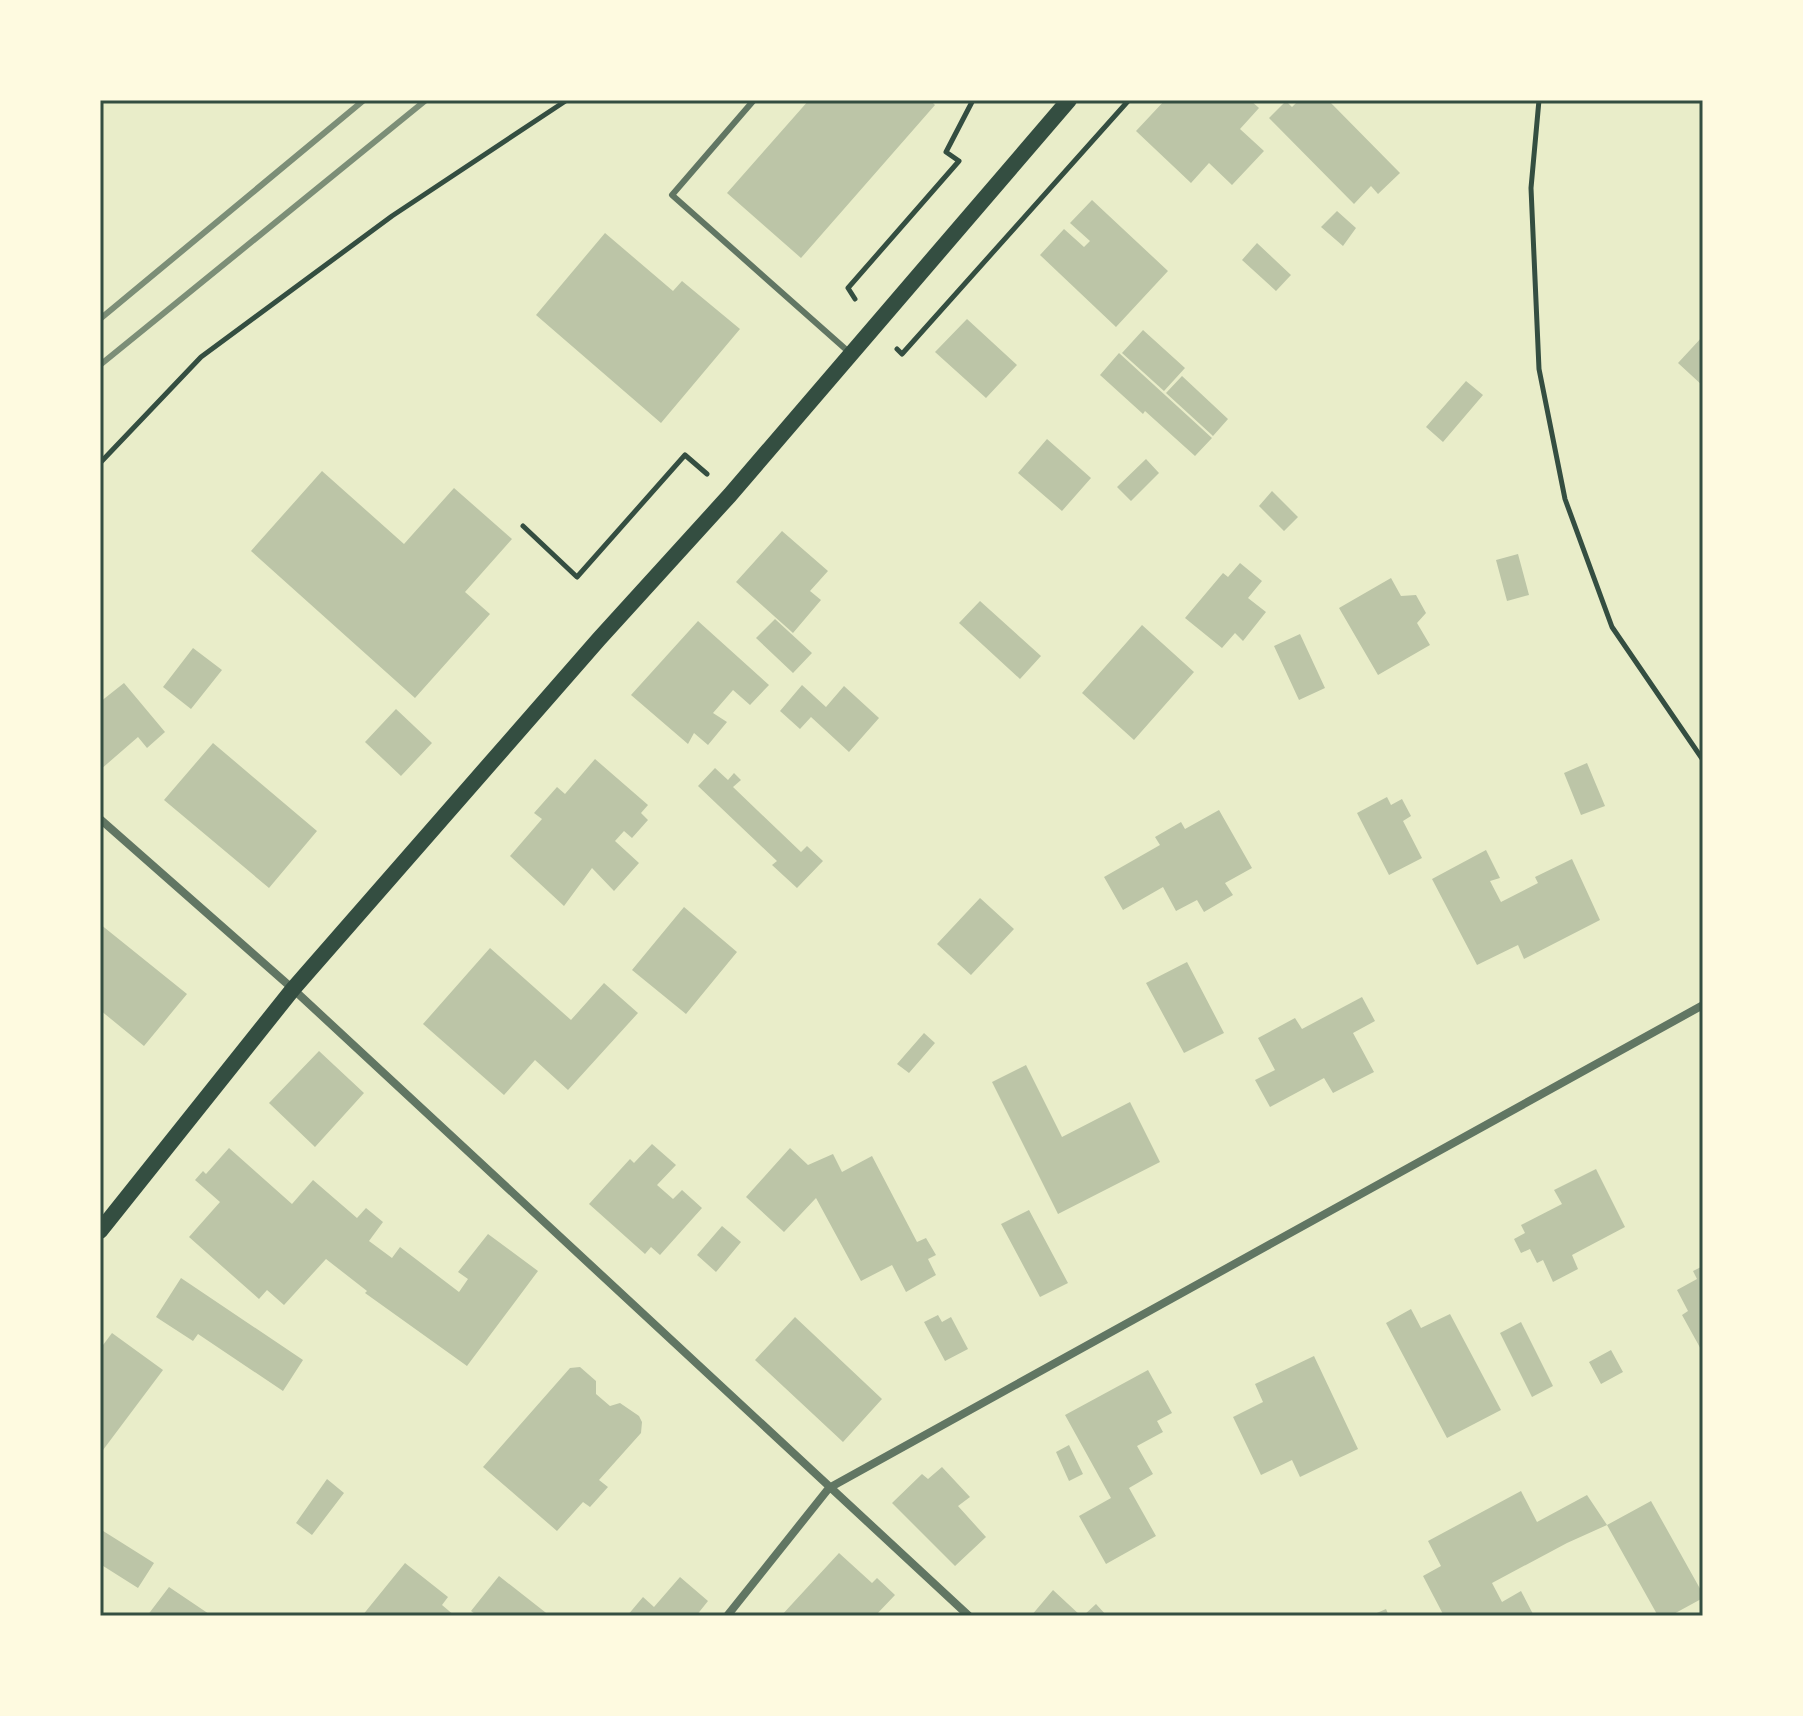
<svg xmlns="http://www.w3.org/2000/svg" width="1803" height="1716" font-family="'IBM Plex Serif',serif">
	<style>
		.building { fill: #bcc5a7 }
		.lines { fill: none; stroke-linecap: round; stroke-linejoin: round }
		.path { stroke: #344e41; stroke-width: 5 }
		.service { stroke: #617663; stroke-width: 6 }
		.minor { stroke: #617663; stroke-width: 8 }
		.secondary { stroke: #344e41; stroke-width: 16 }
		.rail { stroke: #7c8e77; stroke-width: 6 }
		.neatline { fill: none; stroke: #344e41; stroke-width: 3 }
	</style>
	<rect width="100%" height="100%" fill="#e9edc9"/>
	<!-- building -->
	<path class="building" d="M809 100H930L935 105 801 258 727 193Z
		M1165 100H1250L1259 108 1240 129 1264 151 1232 185 1209 163 1191 183 1136 131Z
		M1299 100H1328L1400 173 1378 194 1371 186 1354 204 1269 118 1286 101 1292 107Z
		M1092 200 1168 271 1116 327 1040 255 1064 229 1084 247 1090 241 1070 223Z
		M1337 211 1356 228 1343 246 1321 227Z
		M605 233 673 291 682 281 740 329 661 423 536 315Z
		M1257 243 1291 275 1276 291 1242 260Z
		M967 319 1017 365 986 398 935 352Z
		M1143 330 1185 368 1164 391 1122 353Z
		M1703 336V386L1678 363Z
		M1119 353 1212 438 1195 456 1145 411 1143 414 1100 375Z
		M1182 376 1228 419 1213 436 1166 393Z
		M1466 381 1483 395 1443 442 1426 427Z
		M1047 439 1091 478 1062 511 1018 473Z
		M1146 459 1159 473 1131 501 1117 487Z
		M322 471 404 544 454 488 512 539 465 592 490 614 415 698 251 551Z
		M1272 491 1298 517 1284 531 1259 506Z
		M782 531 828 571 810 591 821 600 793 633 736 582Z
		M1518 554 1529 595 1507 601 1496 560Z
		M1240 563 1262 581 1248 598 1266 612 1243 641 1235 633 1222 648 1185 618 1223 573 1228 577Z
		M1391 578 1401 596 1416 595 1426 613 1417 623 1430 645 1378 675 1339 608Z
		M980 601 1041 656 1020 679 959 623Z
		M775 619 812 653 793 673 756 638Z
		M698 621 769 685 750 705 733 690 713 713 727 722 708 745 694 733 688 744 631 695Z
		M1142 625 1194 672 1134 740 1082 693Z
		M1300 634 1325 688 1299 700 1274 646Z
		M193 648 222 670 191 709 163 687Z
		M124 683 165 732 147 748 138 737 100 770V702Z
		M802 685 826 707 844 686 879 718 849 752 811 717 800 729 780 711Z
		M396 709 432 743 401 776 365 742Z
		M213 743 317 831 269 888 164 800Z
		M595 759 648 805 641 813 648 820 632 838 624 831 615 841 639 863 614 891 592 868 564 906 510 856 542 819 534 813 557 787 565 794Z
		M1587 763 1605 806 1581 815 1564 773Z
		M715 768 728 780 734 773 741 780 733 787 801 852 807 846 823 861 797 888 772 865 777 861 698 786Z
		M1387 797 1391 805 1402 799 1411 816 1403 821 1422 858 1389 875 1357 813Z
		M1219 810 1252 868 1225 883 1233 895 1204 912 1197 900 1176 911 1163 887 1123 910 1104 877 1160 845 1155 837 1181 822 1185 829Z
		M1486 850 1500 878 1490 881 1501 902 1538 883 1535 877 1572 859 1600 920 1524 959 1518 945 1477 965 1432 879Z
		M980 898 1014 929 971 975 937 944Z
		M684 907 737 952 686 1014 632 970Z
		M100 924 187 994 144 1046 100 1010Z
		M490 948 571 1020 604 983 638 1013 568 1090 535 1060 504 1095 423 1024Z
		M1187 962 1224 1033 1184 1053 1146 983Z
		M1362 997 1375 1021 1353 1033 1374 1072 1333 1093 1324 1078 1270 1107 1255 1080 1275 1070 1258 1038 1295 1018 1302 1029Z
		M924 1033 935 1043 909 1073 897 1064Z
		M319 1051 364 1093 315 1147 269 1103Z
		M1026 1065 1062 1137 1130 1102 1160 1162 1058 1214 992 1082Z
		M652 1144 676 1165 657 1185 673 1199 682 1190 702 1208 660 1255 651 1247 645 1254 589 1204 630 1159 634 1163Z
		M229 1148 292 1204 313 1180 357 1218 366 1208 383 1222 369 1241 392 1258 400 1247 459 1292 468 1279 458 1272 488 1234 538 1271 467 1366 365 1293 367 1291 326 1259 284 1305 267 1290 259 1299 189 1237 220 1202 195 1180 203 1171 206 1174Z
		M790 1148 808 1165 833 1154 842 1172 872 1156 917 1242 926 1238 936 1255 928 1259 936 1275 906 1292 892 1265 861 1281 816 1198 784 1232 746 1197Z
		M1596 1169 1625 1227 1572 1255 1578 1269 1553 1282 1543 1260 1537 1263 1530 1249 1521 1253 1514 1239 1525 1233 1521 1225 1562 1204 1554 1190Z
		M1029 1210 1068 1283 1040 1297 1001 1224Z
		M722 1226 741 1242 716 1272 697 1255Z
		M1703 1266V1353L1682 1315 1688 1311 1677 1290 1697 1279 1693 1271Z
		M181 1278 303 1360 283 1391 198 1334 193 1341 156 1317Z
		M1411 1309 1421 1328 1450 1314 1501 1410 1447 1438 1386 1323Z
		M938 1315 942 1322 951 1317 968 1349 945 1361 924 1322Z
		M795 1317 882 1399 843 1442 755 1360Z
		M1521 1322 1553 1386 1532 1397 1500 1333Z
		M112 1333 163 1370 100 1454V1349Z
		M1611 1350 1623 1372 1601 1384 1589 1362Z
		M1314 1356 1358 1449 1300 1477 1292 1460 1261 1475 1233 1417 1263 1402 1255 1384Z
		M580 1367 596 1381V1394L610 1406 620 1403 639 1416 642 1422 641 1433 599 1480 608 1487 590 1507 583 1502 557 1531 483 1467 570 1368Z
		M1148 1370 1172 1413 1157 1421 1163 1432 1137 1446 1153 1474 1129 1488 1156 1536 1106 1564 1079 1516 1111 1498 1065 1415Z
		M1069 1445 1083 1474 1069 1481 1056 1452Z
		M942 1467 970 1497 958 1506 986 1537 955 1566 892 1503 922 1474 928 1479Z
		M327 1479 344 1493 312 1535 296 1523Z
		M1521 1491 1537 1522 1587 1495 1607 1525 1567 1543 1492 1583 1502 1602 1521 1591 1534 1616H1444L1423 1576 1441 1566 1428 1541Z
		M1651 1501 1703 1594V1598L1670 1616H1658L1607 1525Z
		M100 1529 154 1563 138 1588 100 1564Z
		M839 1553 872 1583 877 1578 895 1595 875 1616H781Z
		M405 1563 448 1597 442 1605 455 1616H362Z
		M499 1576 550 1616H478L471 1611Z
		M680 1577 708 1601 696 1616H627L643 1597 654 1607Z
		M169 1587 212 1616H147Z
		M1053 1590 1081 1616H1031Z
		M1096 1604 1107 1616H1083Z
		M1386 1609 1389 1616H1370Z"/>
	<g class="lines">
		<!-- path -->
		<path class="path" d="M1539 100 1531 188 1539 369 1565 499 1612 627 1703 760
			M855 299 848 288 959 161 946 152 973 100
			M897 349 902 354 1129 100
			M100 463 201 357 392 216 567 100
			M523 526 577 577 685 455 707 474"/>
		<!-- service -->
		<path class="service" d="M754 100 672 195 850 353"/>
		<!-- minor -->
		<path class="minor" d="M100 819 293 989 969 1616
			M727 1616 829 1488 1703 1005"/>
		<!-- secondary -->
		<path class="secondary" d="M100 1231 293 989 599 639 730 495 1069 100"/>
		<!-- rail -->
		<path class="rail" d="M100 319 364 100
			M100 365 426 100"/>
	</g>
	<!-- border -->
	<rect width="1803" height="1716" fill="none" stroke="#fefae0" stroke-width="204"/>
	<rect x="102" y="102" width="1599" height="1512" class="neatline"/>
</svg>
